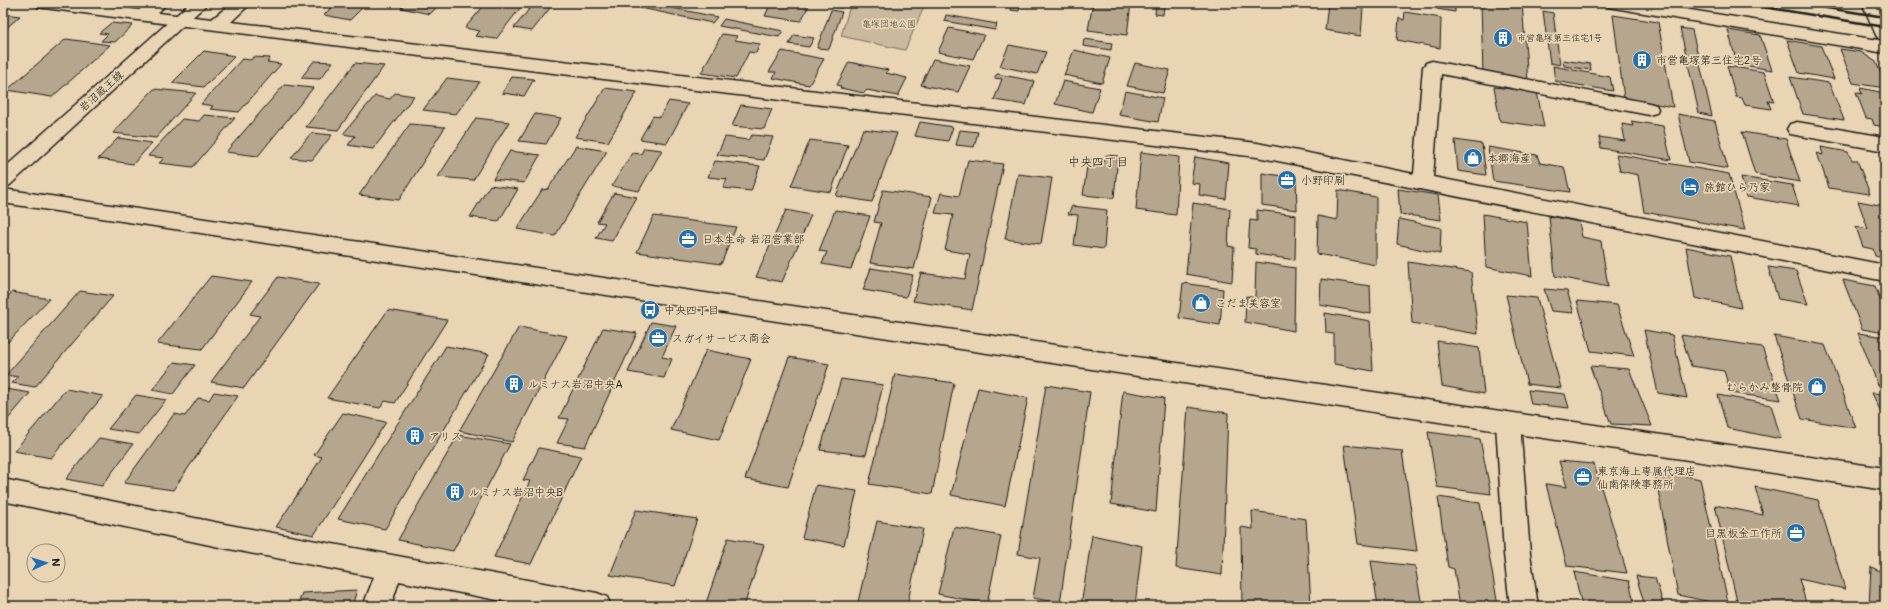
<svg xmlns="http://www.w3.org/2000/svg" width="1888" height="609" font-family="Mali,'Klee One',sans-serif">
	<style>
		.green { fill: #cbb99d; stroke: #746a5c }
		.building { fill: #b6a68e; stroke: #1c1c1c }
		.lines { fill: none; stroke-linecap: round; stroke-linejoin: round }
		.street-casing { stroke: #1c1c1c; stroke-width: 3 }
		.secondary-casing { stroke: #1c1c1c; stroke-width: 3 }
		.primary-casing { stroke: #1c1c1c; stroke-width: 3 }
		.street { fill: #e9d4b3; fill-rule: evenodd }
		.secondary { fill: #e9d4b3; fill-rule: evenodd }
		.primary { fill: #e9d4b3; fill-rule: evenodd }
		.rail { stroke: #1c1c1c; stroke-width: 2.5 }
		.labels { text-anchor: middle; stroke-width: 3.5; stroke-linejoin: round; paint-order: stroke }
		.far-park-label { font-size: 9px; fill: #48433c; stroke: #e9d4b3 }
		.far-poi-label { font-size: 9px; fill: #1c1c1c; stroke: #e9d4b3; text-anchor: start }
		.poi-label { font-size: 11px; fill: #1c1c1c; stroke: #e9d4b3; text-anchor: start }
		.street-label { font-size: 11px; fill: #1c1c1c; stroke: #e9d4b3 }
		.neighbourhood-label { font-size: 12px; fill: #1c1c1c; stroke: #e9d4b3 }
	</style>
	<rect width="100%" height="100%" fill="#e9d4b3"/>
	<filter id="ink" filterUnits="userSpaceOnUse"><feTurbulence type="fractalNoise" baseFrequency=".025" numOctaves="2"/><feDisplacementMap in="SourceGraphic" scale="8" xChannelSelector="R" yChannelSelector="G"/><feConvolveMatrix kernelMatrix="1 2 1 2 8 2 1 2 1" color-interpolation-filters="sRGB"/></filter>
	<g filter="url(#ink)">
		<!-- green -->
		<path class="green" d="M851 3H923V9L905 50 841 36Z"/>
		<!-- building -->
		<path class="building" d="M318 3H367L350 20 324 15 332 7Z
			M406 3H441L430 14 401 8Z
			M486 3H524L496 39 475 36 480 31 465 28Z
			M534 3 553 4 532 31 514 28Z
			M645 3H648L717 17 712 23 641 8Z
			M771 3H810L801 21 765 16Z
			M833 3H843L842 8 831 7Z
			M952 3H989L988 7Z
			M1012 3H1021L1019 11 1010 10Z
			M1093 3H1131L1127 35 1088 30Z
			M1156 3H1164L1163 15 1155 14Z
			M1328 3 1363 6 1361 36 1325 30Z
			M1437 3H1455V12L1437 9Z
			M1481 3H1522L1528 82 1483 74Z
			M831 10 842 12 829 49 817 48Z
			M1543 11 1553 13 1560 65 1550 63Z
			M1405 12 1441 18 1440 48 1397 40 1399 18 1404 20Z
			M3 14 20 16 3 31Z
			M946 15 997 24 995 30 944 21Z
			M1613 15 1658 22 1673 107 1624 98Z
			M724 19 783 31 779 37 719 26Z
			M111 23 133 25 115 42 101 41 108 34 99 33Z
			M949 28 984 35 973 59 938 52Z
			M1680 28 1692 30 1712 116 1699 113Z
			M1728 30 1760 35 1772 70 1737 64Z
			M722 34 737 36 735 40 760 44 756 53 749 52 736 78 701 73Z
			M794 35 814 38 809 47 789 44Z
			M66 39 110 45 52 97 7 90Z
			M1084 39 1112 43 1111 50 1083 46Z
			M1787 40 1821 46 1834 79 1799 73Z
			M1009 45 1046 52 1037 74 1000 66Z
			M1840 49 1861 52 1876 62 1885 83V88L1853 83Z
			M1074 50 1110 58 1102 83 1064 75Z
			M204 51 235 56 204 87 172 83Z
			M782 51 824 59 809 85 773 78 776 72H769Z
			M253 57 270 58 267 62 281 64 239 112 210 109 213 106 201 104 242 59 251 60Z
			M933 59 970 66 958 92 921 85Z
			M1563 60 1590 64 1591 70 1564 66Z
			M314 61 333 62 320 79 301 78Z
			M849 62 888 70 886 73 907 78 898 96 867 90 864 93 840 88 841 86 837 85Z
			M355 63 384 66 338 130 306 127Z
			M1135 63 1170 70 1163 93 1127 86Z
			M1553 66 1610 77 1613 91 1555 81Z
			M1727 66 1764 72 1774 102 1768 101 1771 109 1745 105 1742 98 1736 97Z
			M997 74 1034 81 1026 105 994 100 1002 79 994 78Z
			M512 77 534 79 524 96 502 93Z
			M1790 77 1829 83 1844 120 1803 114Z
			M447 78 480 82 456 114 423 110Z
			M1063 81 1100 88 1092 112 1055 104Z
			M284 85 313 88 258 156 226 152Z
			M1494 87 1537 92 1544 127 1500 121Z
			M605 88 637 92 608 142 575 137Z
			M1860 88 1885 93V127L1874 125 1872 119 1866 118 1856 92 1862 94Z
			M154 89 196 93 156 138 113 133Z
			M1125 91 1163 98 1158 122 1119 115Z
			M395 93 414 96 373 149 348 145 355 136 343 134 375 96 390 99Z
			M669 101 688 104 667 143 640 139 653 116 660 117Z
			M741 105 772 109 764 129 732 126Z
			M535 114 561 118 546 144 519 141Z
			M1678 114 1715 121 1728 169 1689 162Z
			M204 115 235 118 193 167 159 163 164 158 148 156 182 119 199 121Z
			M476 118 509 122 473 180 438 177Z
			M1631 121 1663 126 1671 160 1601 148 1599 137 1625 141 1622 124 1633 126Z
			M920 122 953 127 948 141 915 136Z
			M410 124 445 127 399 200 359 195Z
			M863 129 897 133 872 202 836 196Z
			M960 130 978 132 974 147 956 145Z
			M1742 132 1786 139 1800 182 1755 174Z
			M311 133 332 135 312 160 291 158Z
			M752 135 773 137 764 160 717 155 725 137 748 140Z
			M118 138 152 143 133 164 98 159Z
			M810 140 848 145 831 192 791 186Z
			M1455 140 1482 144 1486 175 1458 171Z
			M576 146 607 151 555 236 517 229 542 190 548 189Z
			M1488 147 1537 155 1540 163 1564 167 1570 192 1493 181Z
			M1821 147 1848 152 1852 160H1857L1870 194 1829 188 1817 153 1823 155Z
			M644 148 662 150 639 191 612 186 632 153 641 154Z
			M510 151 540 155 524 183 493 179Z
			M1141 152 1179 157 1176 215 1136 210Z
			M1616 154 1729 174 1745 230 1644 212 1638 175 1620 171Z
			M1106 155 1118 156 1114 198 1083 195 1088 159 1105 161Z
			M1195 157 1229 163 1226 199 1199 195 1200 184 1191 183Z
			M968 160 1003 164 972 310 913 301 921 273 965 279 970 254 945 250 953 215 935 213 941 193 959 196Z
			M715 161 760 166 751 191 723 188 727 179 708 177Z
			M1262 173 1296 178 1297 210 1262 205Z
			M1018 174 1052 178 1041 244 1005 239Z
			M1741 177 1792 185 1799 206 1747 197Z
			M490 185 518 189 499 221 470 217Z
			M1398 189 1438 195 1441 220 1400 214Z
			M883 190 932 197 914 269 870 263 881 223 874 222Z
			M1338 190 1376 197V265L1317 254 1318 216 1337 220Z
			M614 193 637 197 612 241 596 238 605 223 597 222Z
			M1858 201 1885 206V258L1875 256 1873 249 1863 247 1856 227 1868 229Z
			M1193 203 1230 209 1228 246 1234 247 1232 282 1186 274Z
			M1072 206 1107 210 1104 249 1074 245 1078 215 1068 214Z
			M786 210 811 215 782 282 756 277Z
			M835 210 870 216 851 269 822 264 827 252 819 251Z
			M1257 210 1296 215 1295 260 1256 254V249L1248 248 1250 220 1257 221Z
			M1483 214 1527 222 1532 276 1486 267Z
			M654 216 736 227 721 264 637 252Z
			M1549 216 1579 222 1582 237 1601 241 1608 287 1555 276Z
			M1399 219 1441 228 1440 254 1397 244Z
			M1686 247 1730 256 1741 308 1695 298Z
			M1256 262 1295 268 1294 331 1245 322 1246 296 1255 298Z
			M1408 262 1471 272 1478 334 1412 323Z
			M1768 267 1796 271 1808 304 1778 299Z
			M871 268 913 275 906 297 863 290Z
			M211 276 252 282 202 349 157 344Z
			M278 277 319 284 244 388 211 382 260 316 250 314Z
			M1321 279 1370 286 1371 314 1320 305Z
			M1843 280 1875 286 1885 311V333L1862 329Z
			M1183 283 1223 289 1220 325 1179 318Z
			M1544 289 1567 291 1574 313 1551 311Z
			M80 291 113 296 35 387 12 383 18 377 6 375Z
			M12 292 49 299 8 342 3 341V302Z
			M1506 295 1537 298 1561 388 1527 384Z
			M1577 301 1617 305 1634 356 1591 351Z
			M388 310 447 320 395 403 385 401 380 408 327 398Z
			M1325 313 1370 321 1373 371 1334 364V334L1326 333Z
			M651 322 676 326 662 357 672 359 664 378 628 372Z
			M519 327 567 336 512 442 459 431Z
			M603 328 637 333 585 447 557 443 569 419 559 418Z
			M1644 330 1672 335 1687 398 1658 393Z
			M1858 333 1885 337V386L1878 385Z
			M1681 335 1762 347 1781 400 1731 393 1724 371 1691 366Z
			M1774 336 1825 345 1856 428 1802 419Z
			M1437 341 1479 348 1484 394 1442 386Z
			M446 346 489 354 385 529 338 519Z
			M706 350 751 359 719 440 671 430Z
			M789 357 829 364 788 487 745 479Z
			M174 362 195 365 173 394 152 390Z
			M1590 366 1629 369 1652 426 1611 424Z
			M895 374 954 383 932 494 869 484Z
			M841 379 883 385 866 455 820 450Z
			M1046 385 1090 392 1060 603 1033 598 1040 558 1018 554Z
			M978 388 1028 398 1005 506 951 495Z
			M6 389 30 393 3 425V392Z
			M66 389 103 396 51 458 14 451Z
			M1528 390 1565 394 1569 408 1531 404Z
			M1123 391 1164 398 1156 512 1111 504Z
			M214 392 238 396 173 490 124 483 174 414 185 416 198 398 209 400Z
			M1872 393 1885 394V421Z
			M136 395 166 400 139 434 108 429Z
			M1718 395 1771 405 1781 439 1727 428Z
			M1188 407 1228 413 1222 575 1176 568Z
			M343 413 386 422 314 535 276 527 322 457 314 455Z
			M1428 432 1480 439 1491 494 1437 487Z
			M458 435 510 444 453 551 398 540Z
			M99 438 133 444 102 486 66 479Z
			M1344 445 1402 451 1417 551 1358 544Z
			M539 448 581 456 531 564 494 557 530 481 523 480Z
			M1559 461 1594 464 1627 573 1567 566 1546 484 1567 487Z
			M1654 469 1700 479 1729 606 1678 595Z
			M816 485 857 491 844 545 802 538Z
			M1755 487 1818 500 1845 589 1799 579 1807 606H1738L1715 505 1763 515Z
			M1438 497 1480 503 1498 606H1460L1454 569 1448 567Z
			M636 510 697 519 675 586 610 575Z
			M1252 511 1306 519 1311 606H1242L1241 527 1253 529Z
			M877 521 923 529 907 606H857Z
			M954 527 1001 536 987 604 938 594Z
			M1092 535 1142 546 1135 606H1081Z
			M728 538 764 545 744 606H705Z
			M1371 561 1415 566 1422 606H1378Z
			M1871 567 1885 573V606H1869Z
			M1574 572 1629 581 1635 606H1582Z
			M1636 576 1655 578 1664 606H1645Z
			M357 590 352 606H297L302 593Z"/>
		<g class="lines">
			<!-- street casing -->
			<g class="street-casing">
				<path id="street" d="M36 3H84L139 10 148 3H167L158 13 212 19 232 3H251L231 22 1257 143 1414 174 1423 67 1426 63 1432 61 1649 103 1656 105 1658 109 1656 113 1649 115 1441 74 1433 177 1885 265V281L1257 157 545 72 44 8 38 7Z
					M1606 3H1646L1885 41V53L1614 8 1608 7Z
					M1862 3H1878L1885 17V40L1879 39 1876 35Z
					M1797 122 1885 137V151L1790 134 1787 129 1790 124Z
					M1508 413 1516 416 1520 423 1530 554 1538 606H1510L1504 554 1496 423 1500 416Z
					M3 479 224 524 597 593 607 597 611 606H528L399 581 391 606H363L374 577 224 548 3 501Z"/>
			</g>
			<!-- secondary casing -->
			<g class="secondary-casing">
				<path id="secondary" d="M3 189 1885 468V490L3 203Z"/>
			</g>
			<!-- primary casing -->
			<g class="primary-casing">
				<path id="primary" d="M190 3H208L10 185 3 187V169Z"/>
			</g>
			<!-- street -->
			<use href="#street" class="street"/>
			<!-- secondary -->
			<use href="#secondary" class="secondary"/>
			<!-- primary -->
			<use href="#primary" class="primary"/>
			<!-- rail -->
			<path class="rail" d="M1740 3 1885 27
				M1795 3 1885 17"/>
		</g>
	</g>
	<!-- icons -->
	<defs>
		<g id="building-disc" transform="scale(1)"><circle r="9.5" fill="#1f6fb2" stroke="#e9d4b3"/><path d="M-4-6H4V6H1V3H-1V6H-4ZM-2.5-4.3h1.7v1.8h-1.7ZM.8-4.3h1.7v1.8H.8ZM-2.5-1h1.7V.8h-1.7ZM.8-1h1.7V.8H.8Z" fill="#fff"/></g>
		<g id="shop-disc" transform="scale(1)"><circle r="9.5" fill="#1f6fb2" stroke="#e9d4b3"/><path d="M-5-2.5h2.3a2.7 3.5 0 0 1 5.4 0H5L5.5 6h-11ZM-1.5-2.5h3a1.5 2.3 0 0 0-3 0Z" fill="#fff"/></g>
		<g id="office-disc" transform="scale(1)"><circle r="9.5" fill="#1f6fb2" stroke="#e9d4b3"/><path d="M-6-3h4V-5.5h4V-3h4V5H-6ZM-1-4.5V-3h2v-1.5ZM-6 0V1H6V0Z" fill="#fff"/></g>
		<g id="hotel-disc" transform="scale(1)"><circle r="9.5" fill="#1f6fb2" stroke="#e9d4b3"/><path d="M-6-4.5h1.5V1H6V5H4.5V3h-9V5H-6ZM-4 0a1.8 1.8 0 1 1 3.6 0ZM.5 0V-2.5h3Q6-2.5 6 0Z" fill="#fff"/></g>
		<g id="bus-disc" transform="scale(1)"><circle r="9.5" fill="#1f6fb2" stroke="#e9d4b3"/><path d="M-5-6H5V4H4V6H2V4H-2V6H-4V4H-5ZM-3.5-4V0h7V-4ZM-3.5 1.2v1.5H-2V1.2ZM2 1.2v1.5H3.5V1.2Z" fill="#fff"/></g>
	</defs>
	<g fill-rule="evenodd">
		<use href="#building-disc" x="1503" y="38"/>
		<use href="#building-disc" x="1642" y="60"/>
		<use href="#shop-disc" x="1473" y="158"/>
		<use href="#office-disc" x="1287" y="180"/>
		<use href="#hotel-disc" x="1690" y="187"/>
		<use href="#office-disc" x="688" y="239"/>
		<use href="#shop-disc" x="1201" y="303"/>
		<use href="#bus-disc" x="650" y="310"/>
		<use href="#office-disc" x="658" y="338"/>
		<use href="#building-disc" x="514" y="384"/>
		<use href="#shop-disc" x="1817" y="387"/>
		<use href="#building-disc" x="415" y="436"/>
		<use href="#office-disc" x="1583" y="477"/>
		<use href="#building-disc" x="455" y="492"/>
		<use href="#office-disc" x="1796" y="533"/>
	</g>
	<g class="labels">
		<!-- far-park labels -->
		<g class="far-park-label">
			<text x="889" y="27">亀塚団地公園</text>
		</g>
		<!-- far-poi labels -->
		<g class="far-poi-label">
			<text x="1517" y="41">市営亀塚第三住宅1号</text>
		</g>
		<!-- poi labels -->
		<g class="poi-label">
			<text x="1656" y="64">市営亀塚第三住宅2号</text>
			<text x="1487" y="162">本郷海産</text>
			<text x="1301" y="184">小野印刷</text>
			<text x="1704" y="191">旅館ひら乃家</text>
			<text x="702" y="243">日本生命 岩沼営業部</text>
			<text x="1215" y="307">こだま美容室</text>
			<text x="664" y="314">中央四丁目</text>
			<text x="672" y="342">スガイサービス商会</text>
			<text x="528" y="388">ルミナス岩沼中央A</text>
			<text x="1803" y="391" text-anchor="end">むらかみ整骨院</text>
			<text x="429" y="440">アリス</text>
			<text x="1597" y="475">東京海上専属代理店<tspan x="1597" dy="13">仙南保険事務所</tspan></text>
			<text x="469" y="496">ルミナス岩沼中央B</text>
			<text x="1782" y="537" text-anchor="end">目黒板金工作所</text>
		</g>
		<!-- street labels -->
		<g class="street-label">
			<text transform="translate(101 91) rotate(-42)" y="4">岩沼蔵王線</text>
		</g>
		<!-- neighbourhood labels -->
		<g class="neighbourhood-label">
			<text x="1098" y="166">中央四丁目</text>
		</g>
	</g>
	<!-- margin -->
	<rect width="1888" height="609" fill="none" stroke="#e9d4b3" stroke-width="16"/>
	<rect x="8" y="8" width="1872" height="593" fill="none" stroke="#1c1c1c" stroke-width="1.5" filter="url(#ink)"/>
	<!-- north arrow -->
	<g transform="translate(46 563) rotate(86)"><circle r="19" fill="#e9d4b3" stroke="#978a77"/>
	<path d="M0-3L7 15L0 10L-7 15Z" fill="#1f6fb2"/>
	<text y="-6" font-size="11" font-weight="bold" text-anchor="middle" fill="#1c1c1c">N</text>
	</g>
</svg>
